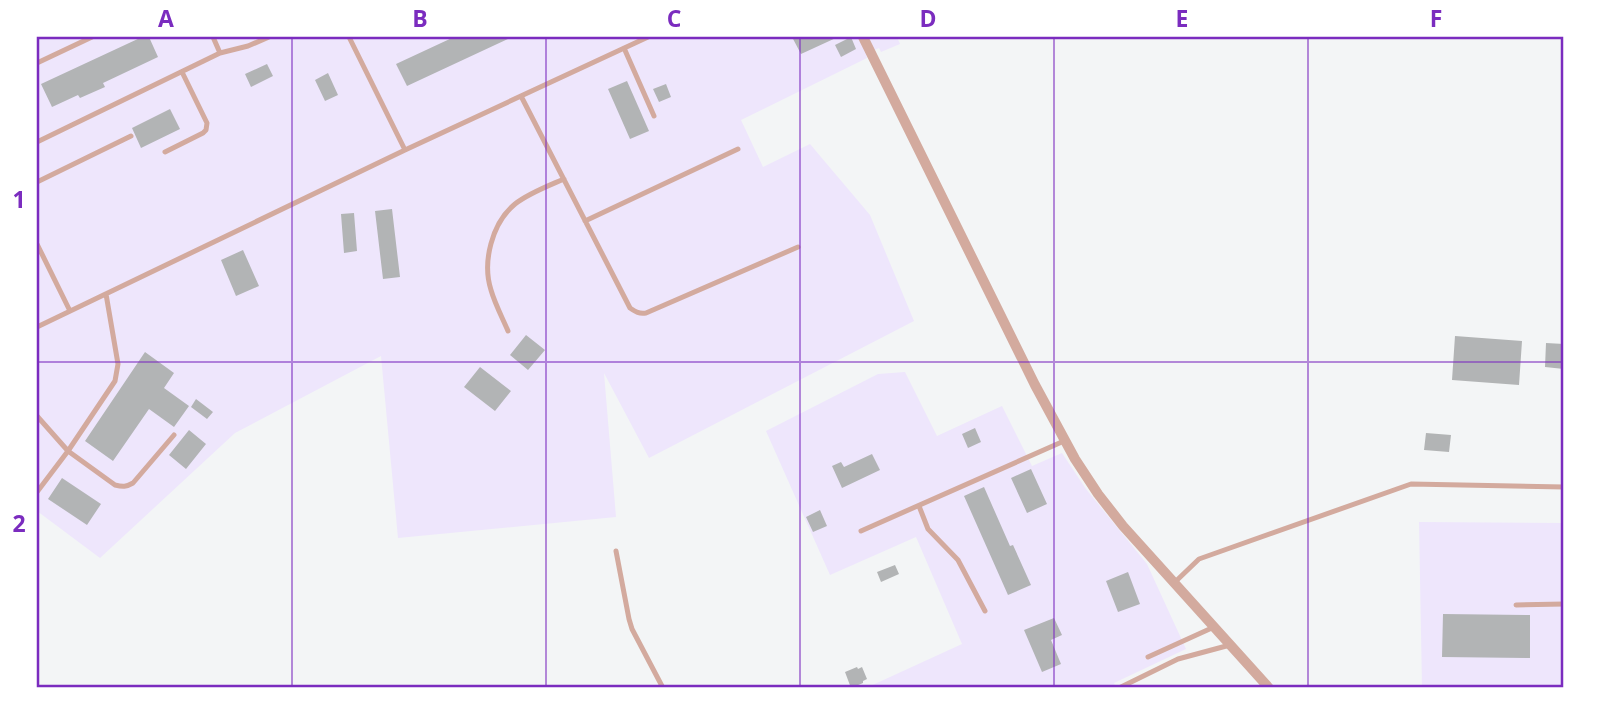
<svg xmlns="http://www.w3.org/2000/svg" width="1601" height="725" font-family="'Open Sans',sans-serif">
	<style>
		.industrial { fill: #eee6fc }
		.building { fill: #b2b4b5 }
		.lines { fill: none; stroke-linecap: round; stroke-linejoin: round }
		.service { stroke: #d3aa9e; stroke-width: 5 }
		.minor { stroke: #d3aa9e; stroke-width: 10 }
		.grid { fill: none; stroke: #7b2cbf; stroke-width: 2; stroke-opacity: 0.55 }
		.neatline { fill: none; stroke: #7b2cbf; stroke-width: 2.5 }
		.grid-label { font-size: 23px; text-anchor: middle; font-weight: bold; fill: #7b2cbf }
	</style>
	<rect width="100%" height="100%" fill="#f3f5f6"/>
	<!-- industrial -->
	<path class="industrial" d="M37 37H897L900 44 881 52 879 48 870 52 866 54 867 58 741 120 763 167 810 144 870 215 914 321 649 458 604 373 616 517 398 538 381 356 235 433 100 558 37 511Z
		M905 372 937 436 1002 406 1032 466 1062 453 1086 489 1147 564 1186 649 1114 683 1116 688H866L962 644 916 537 830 575 766 431 878 374Z
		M1419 522 1564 523V688H1422Z"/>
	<!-- building -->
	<path class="building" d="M142 37H149L158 57 103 83 105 87 80 98 78 95 52 107 41 84Z
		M454 37H512L407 86 396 64Z
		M792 37H838L801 54Z
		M851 37 856 49 841 57 835 45Z
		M267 64 273 76 251 87 245 74Z
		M328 73 338 95 325 101 315 80Z
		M627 81 649 131 630 139 608 89Z
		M666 84 671 97 659 102 653 89Z
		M170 109 180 129 141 148 132 128Z
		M392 209 400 277 383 279 375 211Z
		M354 213 357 251 344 253 341 214Z
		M243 250 259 286 236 296 221 260Z
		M526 335 545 350 528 370 510 355Z
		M1455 336 1522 341 1519 385 1452 380Z
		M1546 343 1564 344V369L1545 367Z
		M145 352 174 373 164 388 189 406 174 427 149 409 113 461 85 441Z
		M480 367 511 391 495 411 464 387Z
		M196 399 213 412 207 419 191 407Z
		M975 428 981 442 968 448 962 434Z
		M189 430 206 444 186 469 169 455Z
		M1426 433 1451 435 1449 452 1424 450Z
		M872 454 880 470 842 488 832 466 841 462 844 467Z
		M1031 469 1047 504 1027 513 1011 478Z
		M62 478 101 504 87 525 48 499Z
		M984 487 1010 546 1013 545 1031 585 1008 595 964 496Z
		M820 510 827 526 813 532 806 517Z
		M895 565 899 574 881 582 877 572Z
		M1128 572 1140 604 1118 612 1106 581Z
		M1443 614 1530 615V658L1442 657Z
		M1054 618 1062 635 1051 640 1061 664 1042 672 1024 630Z
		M857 667 858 669 862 667 867 679 863 681V683L851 688 845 672Z"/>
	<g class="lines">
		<!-- service -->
		<path class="service" d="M349 37 405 150
			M624 48 654 116
			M220 53 248 46 269 37
			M37 63 92 37
			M521 96 630 308C636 312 639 314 646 313L798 247
			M37 142 220 53 213 37
			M165 152 203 133 206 130 207 123 182 72
			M37 182 131 136
			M585 221 738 149
			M37 244 70 311
			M37 327 405 150 648 37
			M508 331C502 317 495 304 491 290 482 262 492 223 515 204 529 193 548 186 564 179
			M37 416 68 451 115 485C123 487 126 487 133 483L174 435
			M37 492 68 451 115 381 118 364 106 294
			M919 506 928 529 958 560 985 611
			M861 531 1064 441
			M616 551 629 619 632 629 663 688
			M1174 583 1199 559 1411 484 1564 487
			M1516 605 1564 604
			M1148 657 1214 627
			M1119 688 1178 659 1230 645"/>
		<!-- minor -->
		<path class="minor" d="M863 37 1035 385 1075 459 1098 494 1123 526 1269 688"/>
	</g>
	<!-- grid -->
	<path class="grid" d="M292 37V688M546 37V688M800 37V688M1054 37V688M1308 37V688M37 362H1564"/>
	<!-- border -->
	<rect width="1601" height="725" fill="none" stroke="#ffffff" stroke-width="77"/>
	<rect x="38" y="38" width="1524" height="648" class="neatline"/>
	<g class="grid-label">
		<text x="166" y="27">A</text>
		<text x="420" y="27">B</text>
		<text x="674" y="27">C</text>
		<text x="928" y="27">D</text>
		<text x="1182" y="27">E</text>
		<text x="1436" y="27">F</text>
		<text x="19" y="208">1</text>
		<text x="19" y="532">2</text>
	</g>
</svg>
